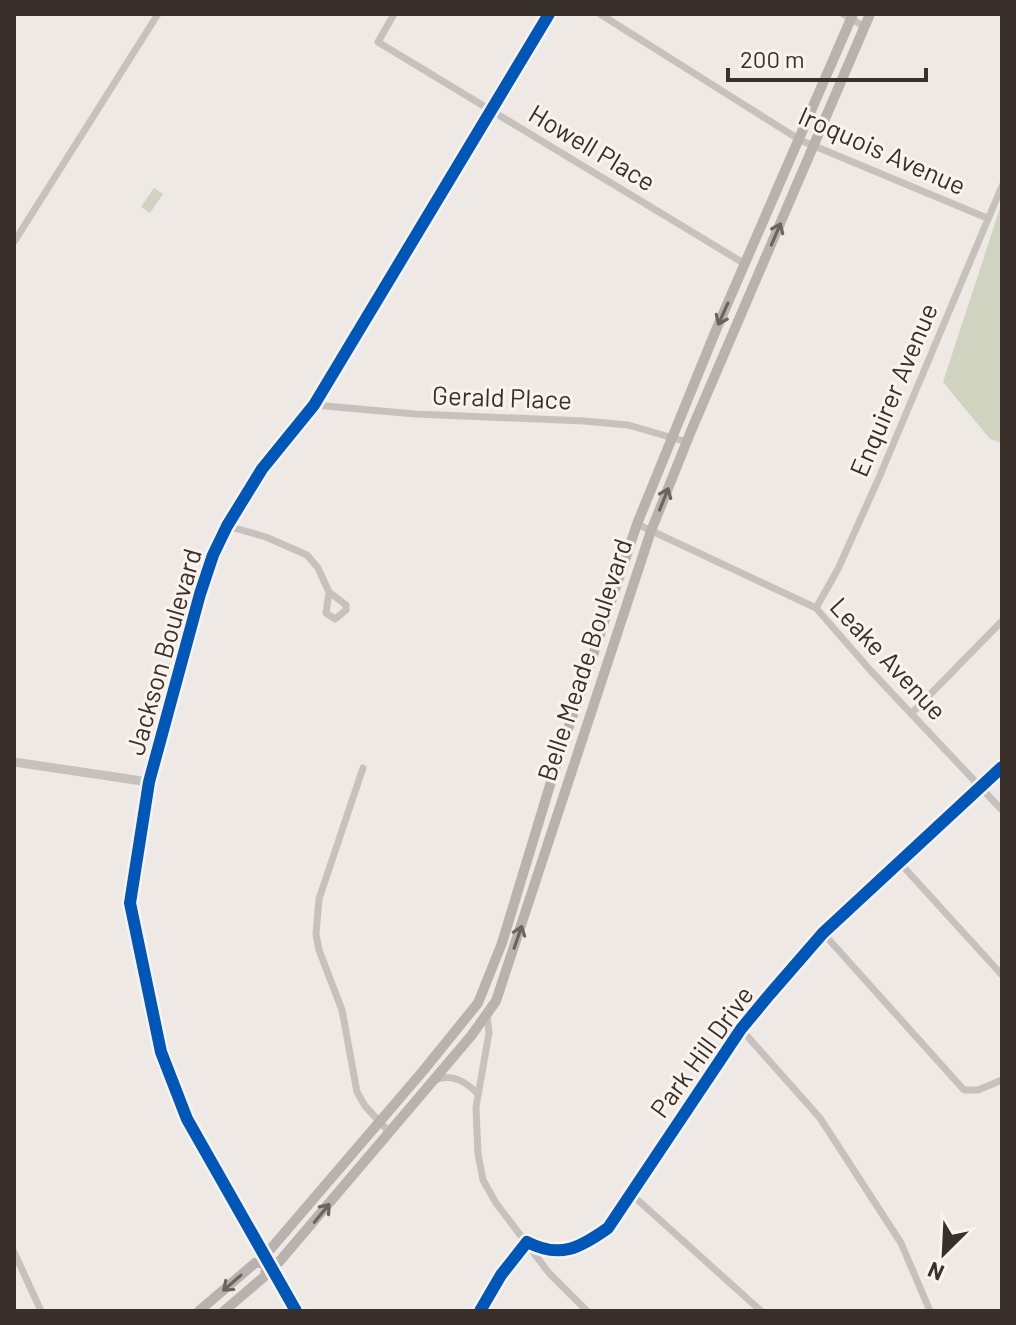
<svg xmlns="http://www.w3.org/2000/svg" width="1016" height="1325" font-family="Barlow,sans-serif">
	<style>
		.green { fill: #d0d3bf }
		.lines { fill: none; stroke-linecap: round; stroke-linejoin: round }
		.minor { stroke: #c7c1bd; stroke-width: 7 }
		.tertiary { stroke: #c7c1bd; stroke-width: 9 }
		.secondary { stroke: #b8b1ad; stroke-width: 10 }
		.cycleway-casing { stroke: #faf3ed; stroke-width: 17 }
		.cycleway { stroke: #0057b8; stroke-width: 12 }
		.oneway { stroke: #6c635f }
		.labels { text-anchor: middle; stroke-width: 6; stroke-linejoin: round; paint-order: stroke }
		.street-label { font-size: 26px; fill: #392f2b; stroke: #faf3ed }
	</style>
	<rect width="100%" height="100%" fill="#eee9e4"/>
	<!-- green -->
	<path class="green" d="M154 188 163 194 150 213 141 207Z
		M1002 202V443L990 439 943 382Z"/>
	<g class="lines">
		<!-- minor -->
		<path class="minor" d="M394 14 378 42 745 264
			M600 14 800 140 987 218
			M843 14 865 27
			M14 242 158 14
			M314 405 415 414 584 421 628 425 687 442
			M637 524 816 608 871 671 1002 810
			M227 526 266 537 307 555 318 568 329 592 346 605V610L335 619 326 613 329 592
			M816 608 838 569 878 480 1002 186
			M911 714 1002 621
			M363 768 319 899 316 934 319 950 342 1010 357 1092 365 1106 390 1133
			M900 863 1002 975
			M823 933 964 1090H978L1002 1080
			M487 1015 489 1033 476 1107 478 1154 483 1180 496 1203 549 1273 587 1311
			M741 1029 820 1118 901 1243 930 1311
			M435 1080C453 1073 466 1082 478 1094
			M630 1193 761 1311
			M14 1252 41 1311
			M480 1311 501 1275 527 1242C560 1259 580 1248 608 1228L741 1029 770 994 823 933 1002 767"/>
		<!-- tertiary -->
		<path class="tertiary" d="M14 762 149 782
			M296 1311 187 1119 161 1052 130 903 149 782 200 594 213 555 227 526 262 469 314 405 549 14"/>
		<!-- secondary -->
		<path class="secondary" d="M199 1311 255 1263 279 1262 471 1036 496 1001 651 531 691 431 870 14
			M224 1311 265 1276 268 1252 423 1071 478 1003 502 943 557 762 637 524 716 330 853 14"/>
		<!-- cycleway casing -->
		<g class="cycleway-casing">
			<path id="cycleway" d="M296 1311 187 1119 161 1052 130 903 149 782 200 594 213 555 227 526 262 469 314 405 549 14
				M480 1311 501 1275 527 1242C560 1259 580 1248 608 1228L741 1029 770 994 823 933 1002 767"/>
		</g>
		<!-- cycleway -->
		<use href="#cycleway" class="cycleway"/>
	</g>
	<!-- one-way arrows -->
	<defs><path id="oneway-shaft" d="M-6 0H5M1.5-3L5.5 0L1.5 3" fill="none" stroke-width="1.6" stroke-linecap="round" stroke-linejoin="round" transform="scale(2)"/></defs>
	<g class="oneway">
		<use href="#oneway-shaft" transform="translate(776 234) rotate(-67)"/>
		<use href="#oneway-shaft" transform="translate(723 314) rotate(114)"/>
		<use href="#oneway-shaft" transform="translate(664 499) rotate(-68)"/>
		<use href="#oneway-shaft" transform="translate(518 937) rotate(-71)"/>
		<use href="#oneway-shaft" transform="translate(322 1213) rotate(-50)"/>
		<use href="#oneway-shaft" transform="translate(232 1283) rotate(139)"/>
	</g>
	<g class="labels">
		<!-- street labels -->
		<g class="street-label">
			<text transform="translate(592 148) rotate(31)" y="9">Howell Place</text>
			<text transform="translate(882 151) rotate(24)" y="9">Iroquois Avenue</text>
			<text transform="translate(894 390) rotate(-67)" y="9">Enquirer Avenue</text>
			<text transform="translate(502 398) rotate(2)" y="9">Gerald Place</text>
			<text transform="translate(164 652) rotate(-74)" y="9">Jackson Boulevard</text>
			<text transform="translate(888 659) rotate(47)" y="9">Leake Avenue</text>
			<text transform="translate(585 660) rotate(-72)" y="9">Belle Meade Boulevard</text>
			<text transform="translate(702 1052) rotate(-54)" y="9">Park Hill Drive</text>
		</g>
	</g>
	<!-- border -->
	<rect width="1016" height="1325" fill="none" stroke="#392f2b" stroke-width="32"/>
	<!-- north arrow -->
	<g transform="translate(944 1253) rotate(204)" stroke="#faf3ed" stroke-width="6" paint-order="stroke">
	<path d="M0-6L14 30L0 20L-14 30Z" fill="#392f2b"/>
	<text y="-12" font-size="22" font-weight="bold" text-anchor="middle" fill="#392f2b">N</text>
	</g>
	<!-- scale -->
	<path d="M728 68v12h198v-12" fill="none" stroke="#392f2b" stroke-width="4"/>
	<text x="740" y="68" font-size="24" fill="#392f2b" stroke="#faf3ed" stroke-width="6" paint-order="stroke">200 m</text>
</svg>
